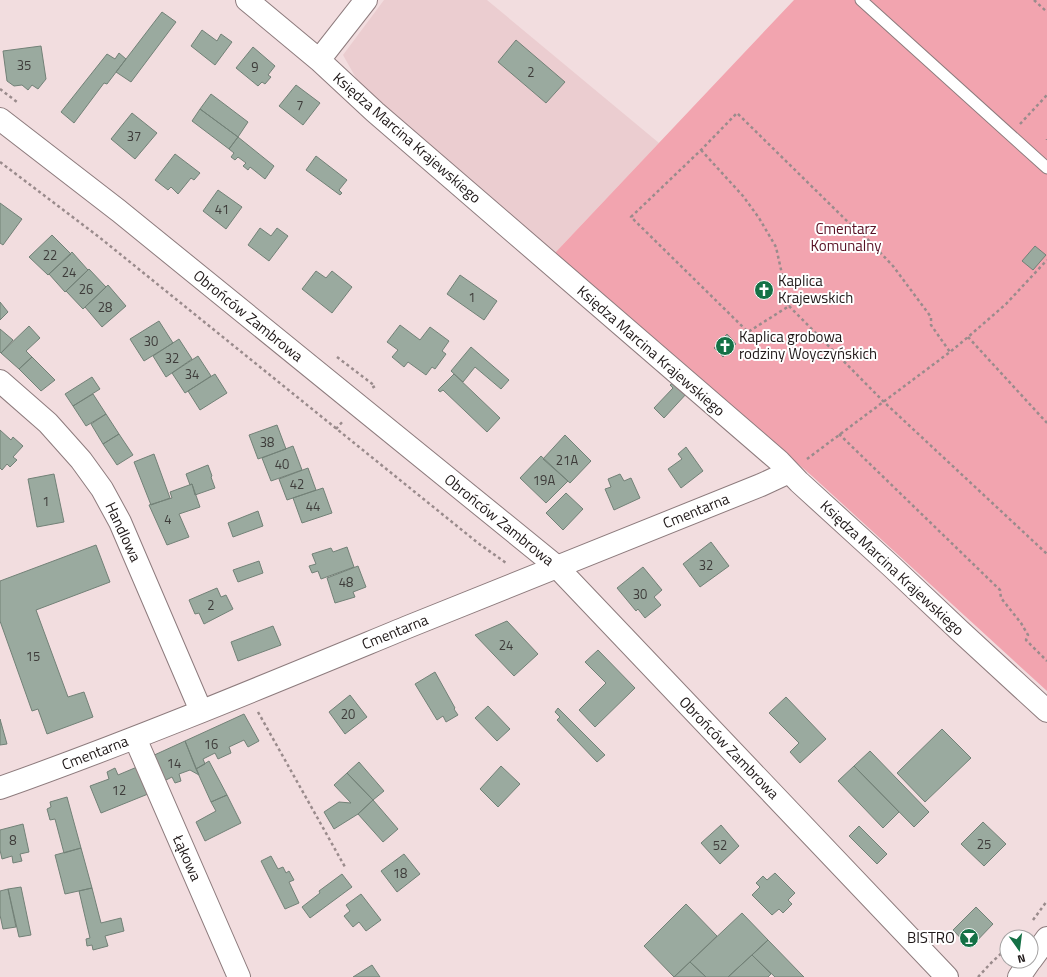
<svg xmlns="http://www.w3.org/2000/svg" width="1047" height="977" font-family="'Titillium Web',sans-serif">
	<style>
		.built { fill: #ebcdd0 }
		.green { fill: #f2a4af }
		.building { fill: #9aaa9f; stroke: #728177 }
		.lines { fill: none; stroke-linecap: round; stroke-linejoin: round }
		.lane-casing { stroke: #8d7b7d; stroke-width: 13 }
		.street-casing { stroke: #8d7b7d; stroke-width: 24 }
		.secondary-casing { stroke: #8d7b7d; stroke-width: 24 }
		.primary-casing { stroke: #8d7b7d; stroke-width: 24 }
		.path { stroke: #9a8b8c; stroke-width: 2.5; stroke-dasharray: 3 3; stroke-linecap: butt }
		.lane { stroke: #fff; stroke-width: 11 }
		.street { stroke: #fff; stroke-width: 22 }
		.secondary { stroke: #fff; stroke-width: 22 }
		.primary { stroke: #fff; stroke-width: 22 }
		.labels { text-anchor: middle; stroke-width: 4; stroke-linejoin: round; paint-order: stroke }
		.number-label { font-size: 13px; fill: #3e3c3a }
		.street-label { font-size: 15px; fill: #1f1818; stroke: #fff }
		.park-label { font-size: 15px; fill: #581124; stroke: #fff }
		.poi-label { font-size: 15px; fill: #1f1818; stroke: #fff; text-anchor: start }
	</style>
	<rect width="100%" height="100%" fill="#f2dddf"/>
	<!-- built -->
	<path class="built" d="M384 0H487L659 143 554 254 375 112 343 55Z"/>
	<!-- green -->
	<path class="green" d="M794 0H1047V691L812 476 682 363 554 254Z"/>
	<!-- building -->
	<path class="building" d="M162 12 176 22 131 82 116 72Z
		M202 30 217 41 221 34 232 42 215 65 191 46Z
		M516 40 565 82 546 103 498 62Z
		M41 46 46 79 38 89 32 85 28 90 22 85 14 86 7 81 3 51Z
		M253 47 275 66 268 75 271 77 265 84 262 82 258 86 236 68Z
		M119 53 126 59 107 84 104 83 74 123 61 112 107 54 115 59Z
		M296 85 320 103 303 125 279 106Z
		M211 94 248 122 238 137 200 109Z
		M200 109 238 137 229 149 192 121Z
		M132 113 157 133 135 159 111 139Z
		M238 137 274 166 265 179 250 167 248 170 243 166 246 163 238 157 235 160 231 157 234 153 229 149Z
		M175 154 200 173 194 180 191 178 178 194 171 187 168 190 155 180Z
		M316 156 347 180 339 190 342 193 340 195 306 170Z
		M218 190 242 207 226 229 203 211Z
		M0 203 22 219 3 245 0 243Z
		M260 228 271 236 277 228 288 236 269 261 248 245Z
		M52 235 71 254 48 275 29 257Z
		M1035 246 1046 255 1033 270 1022 261Z
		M72 252 88 270 65 292 49 274Z
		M89 269 106 287 83 309 66 291Z
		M316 271 326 278 332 271 352 287 332 313 302 289Z
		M460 275 497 301 484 320 447 294Z
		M108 285 126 306 102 327 85 307Z
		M759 286H769L770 294H759Z
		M0 302 8 312 0 320Z
		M159 321 173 343 144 361 130 339Z
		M400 325 420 340 430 327 449 341 442 351 446 354 435 369 432 367 426 375 408 362 404 367 392 357 398 350 387 342Z
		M29 326 40 338 26 351 32 357 19 369 1 353Z
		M0 329 13 340 1 353 0 352Z
		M727 334 736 344 723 357 714 348Z
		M179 339 192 359 166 377 153 356Z
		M471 347 509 380 501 389 475 367 463 382 451 371Z
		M198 356 211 376 185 393 172 373Z
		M32 357 55 380 41 391 19 369Z
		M215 374 227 393 200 410 188 391Z
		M454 374 500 418 487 432 443 390 440 392 438 390Z
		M92 377 100 389 73 406 65 394Z
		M673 383 688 392 664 418 654 408 673 388 670 385Z
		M93 394 106 414 86 426 73 406Z
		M106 414 119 434 103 444 91 424Z
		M277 425 286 449 258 459 249 435Z
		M0 430 11 440 13 437 23 446 13 457 17 460 10 467 7 464 2 470 0 468Z
		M119 434 133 455 117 465 103 444Z
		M565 435 591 461 570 483 543 459Z
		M293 446 302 470 271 481 262 458Z
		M686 447 703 471 681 488 668 469 682 459 678 454Z
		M154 454 170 498 151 505 134 462Z
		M541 456 568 481 546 503 520 478Z
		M208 465 212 476 211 477 215 488 195 495 192 484 190 485 186 474Z
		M308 468 316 490 287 500 279 479Z
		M54 474 64 522 37 527 28 479Z
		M620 474 624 481 631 478 640 498 614 510 605 489 611 487 608 479Z
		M192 484 200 507 179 514 189 537 167 545 149 505 172 498 170 492Z
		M323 488 332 513 302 523 293 498Z
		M566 493 583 509 563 530 546 513Z
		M258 511 263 526 233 537 228 523Z
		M711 542 729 566 700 587 683 564Z
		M96 545 110 582 36 610 68 697 84 692 93 717 47 734 38 709 32 711 0 621V581Z
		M347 547 354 567 321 579 318 571 312 573 309 566 316 564 312 554 331 548 333 552Z
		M259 561 263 573 238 582 233 570Z
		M358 566 366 587 353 592 355 597 335 603 327 578Z
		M643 567 662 590 654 597 661 605 645 618 638 609 636 611 617 588Z
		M217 588 221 597 226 595 233 609 204 624 199 613 195 614 189 600Z
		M507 621 538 654 514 676 475 635Z
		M273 626 281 645 238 661 231 642Z
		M598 650 635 688 595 727 579 710 606 683 585 662Z
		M435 672 455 708 454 709 458 715 446 722 443 716 437 720 415 684Z
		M350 695 367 717 345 734 329 712Z
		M786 697 826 739 800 763 790 752 799 743 769 713Z
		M488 706 510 729 497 741 475 718Z
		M558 708 605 755 597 762 557 720 560 717 555 712Z
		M244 714 259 741 248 747 244 740 229 747 231 753 218 759 215 753 203 759 205 764 196 769 185 741Z
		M0 719 7 744 0 745Z
		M942 729 971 758 925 802 897 773Z
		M185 741 199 775 190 770 179 774 181 781 175 783 172 777 162 782 150 757Z
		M870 751 929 812 914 827 854 766Z
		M209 761 227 795 211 802 196 769Z
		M359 762 384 791 373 800 347 773Z
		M501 766 520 784 498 807 480 789Z
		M854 766 899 812 883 828 838 781Z
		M137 767 148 794 101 813 90 786 109 779 107 772 115 768 118 775Z
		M347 773 373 800 358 814 334 829 324 812 339 802 351 803 334 785Z
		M227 795 241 823 205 841 196 822 216 811 211 802Z
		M67 797 81 848 64 853 55 819 50 820 47 809 51 807 50 802Z
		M373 800 398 829 383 842 358 814Z
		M983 822 1006 844 984 866 961 844Z
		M23 824 29 852 20 854 22 861 13 863 12 856 2 859 0 850V830Z
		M721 825 739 846 720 864 701 843Z
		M859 826 887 854 877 864 849 836Z
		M81 848 92 888 65 894 55 855Z
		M404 854 420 874 397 892 381 871Z
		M271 856 278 869 283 867 286 873 289 871 294 880 289 882 299 903 285 909 261 861Z
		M775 873 795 893 788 900 792 904 783 913 779 909 772 915 752 895 760 887 756 883 763 876 767 880Z
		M342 874 352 887 310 918 302 907 320 893 319 891Z
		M21 887 31 935 19 937 8 889Z
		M92 888 101 923 121 918 124 931 105 936 108 946 93 950 92 945 87 946 86 939 90 938 79 891Z
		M8 889 16 927 3 929 0 915V891Z
		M361 894 381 920 366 931 359 922 353 927 344 916 350 911 346 905Z
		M686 904 717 936 674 977 644 946Z
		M976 907 993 924 970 948 953 930Z
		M742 913 768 940 728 977H706L690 962Z
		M768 940 801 974 804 977H775L752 955Z
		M752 955 771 974 768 977H728Z
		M690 962 706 977H674Z
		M372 965 380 977H353Z"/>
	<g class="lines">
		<!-- lane casing -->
		<g class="lane-casing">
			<path id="lane" d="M861 0 1047 168"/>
		</g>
		<!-- street casing -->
		<g class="street-casing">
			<path id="street" d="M247 0 319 60 375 112 779 461 799 482 890 565 960 631 1047 711
				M319 60 366 0
				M0 381 48 423 81 460 102 489 120 522 201 711
				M135 738 239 977
				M0 788C138 739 274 682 410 626 527 578 644 531 761 485L789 472"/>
		</g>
		<!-- secondary casing -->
		<g class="secondary-casing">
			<path id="secondary" d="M0 119 119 211 556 566 947 977"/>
		</g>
		<!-- primary casing -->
		<g class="primary-casing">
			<path id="primary" d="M1031 960 1047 938
				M1019 977 1030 961"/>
		</g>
		<!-- path -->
		<path class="path" d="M1034 0 1047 12
			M0 89 17 102
			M1020 124 1047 95
			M1047 139V140
			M701 150 743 196 759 218 776 247 789 306 748 332 631 217 701 150 737 113 849 223 858 229 893 266 931 317V325L950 352
			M0 162 99 237 478 543 506 563
			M789 306 884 402 1047 554
			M968 337 1047 423
			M337 357 375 386 372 388
			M336 429 344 420
			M839 434 1000 590 1001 598 1021 623 1028 635 1026 640 1047 661
			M807 459 950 352 968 337 1006 304 1047 260
			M258 712 345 867
			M1033 920 1047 901
			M978 977 991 963 1007 948"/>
		<!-- lane -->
		<use href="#lane" class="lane"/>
		<!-- street -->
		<use href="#street" class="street"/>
		<!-- secondary -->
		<use href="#secondary" class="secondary"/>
		<!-- primary -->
		<use href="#primary" class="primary"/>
	</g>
	<!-- icons -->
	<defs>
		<g id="church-disc" transform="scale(1)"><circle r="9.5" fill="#147146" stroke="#fff"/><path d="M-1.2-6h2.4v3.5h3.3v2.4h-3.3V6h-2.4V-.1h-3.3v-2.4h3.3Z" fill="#fff"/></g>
		<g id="bar-disc" transform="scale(1)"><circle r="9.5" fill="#147146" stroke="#fff"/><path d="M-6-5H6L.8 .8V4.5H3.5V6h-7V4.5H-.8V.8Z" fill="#fff"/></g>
	</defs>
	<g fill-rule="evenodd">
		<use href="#church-disc" x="764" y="290"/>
		<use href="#church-disc" x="725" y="346"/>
		<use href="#bar-disc" x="969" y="938"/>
	</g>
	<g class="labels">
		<!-- number labels -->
		<g class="number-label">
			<text x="24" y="70">35</text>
			<text x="255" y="72">9</text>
			<text x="531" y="77">2</text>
			<text x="300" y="110">7</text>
			<text x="134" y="141">37</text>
			<text x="222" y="214">41</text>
			<text x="50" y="260">22</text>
			<text x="69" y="277">24</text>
			<text x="86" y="294">26</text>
			<text x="472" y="302">1</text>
			<text x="105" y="312">28</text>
			<text x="151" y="346">30</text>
			<text x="172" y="363">32</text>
			<text x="192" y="379">34</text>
			<text x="267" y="447">38</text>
			<text x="567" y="465">21A</text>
			<text x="282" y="469">40</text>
			<text x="544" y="485">19A</text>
			<text x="297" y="489">42</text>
			<text x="46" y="506">1</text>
			<text x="313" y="511">44</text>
			<text x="168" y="524">4</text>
			<text x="706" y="570">32</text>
			<text x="346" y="587">48</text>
			<text x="640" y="599">30</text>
			<text x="211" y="610">2</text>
			<text x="506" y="650">24</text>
			<text x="33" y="661">15</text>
			<text x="348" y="719">20</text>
			<text x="211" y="749">16</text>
			<text x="174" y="768">14</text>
			<text x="119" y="795">12</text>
			<text x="13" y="845">8</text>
			<text x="984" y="849">25</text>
			<text x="720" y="850">52</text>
			<text x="400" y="878">18</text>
		</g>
		<!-- street labels -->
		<g class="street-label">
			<text transform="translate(407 138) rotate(41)" y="5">Księdza Marcina Krajewskiego</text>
			<text transform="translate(248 316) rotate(39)" y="5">Obrońców Zambrowa</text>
			<text transform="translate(651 351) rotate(41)" y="5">Księdza Marcina Krajewskiego</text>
			<text transform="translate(696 511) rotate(-22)" y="5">Cmentarna</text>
			<text transform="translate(499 520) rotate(39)" y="5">Obrońców Zambrowa</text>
			<text transform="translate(123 532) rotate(65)" y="5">Handlowa</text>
			<text transform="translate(892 568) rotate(43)" y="5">Księdza Marcina Krajewskiego</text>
			<text transform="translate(395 632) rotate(-22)" y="5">Cmentarna</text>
			<text transform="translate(729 748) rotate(46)" y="5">Obrońców Zambrowa</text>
			<text transform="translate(95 753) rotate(-21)" y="5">Cmentarna</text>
			<text transform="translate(187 858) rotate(66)" y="5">Łąkowa</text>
		</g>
		<!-- park labels -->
		<g class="park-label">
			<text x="846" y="234">Cmentarz<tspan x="846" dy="17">Komunalny</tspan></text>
		</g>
		<!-- poi labels -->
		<g class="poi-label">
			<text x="778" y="286">Kaplica<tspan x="778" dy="17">Krajewskich</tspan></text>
			<text x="739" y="342">Kaplica grobowa<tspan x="739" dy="17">rodziny Woyczyńskich</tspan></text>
			<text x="955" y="943" text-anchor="end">BISTRO</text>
		</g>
	</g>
	<!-- north arrow -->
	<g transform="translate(1019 949) rotate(166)"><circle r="19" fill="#ffffff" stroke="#a5a3a3"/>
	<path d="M0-3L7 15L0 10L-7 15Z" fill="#147146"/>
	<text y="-6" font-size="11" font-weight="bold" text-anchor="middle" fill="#1f1818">N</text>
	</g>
</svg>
